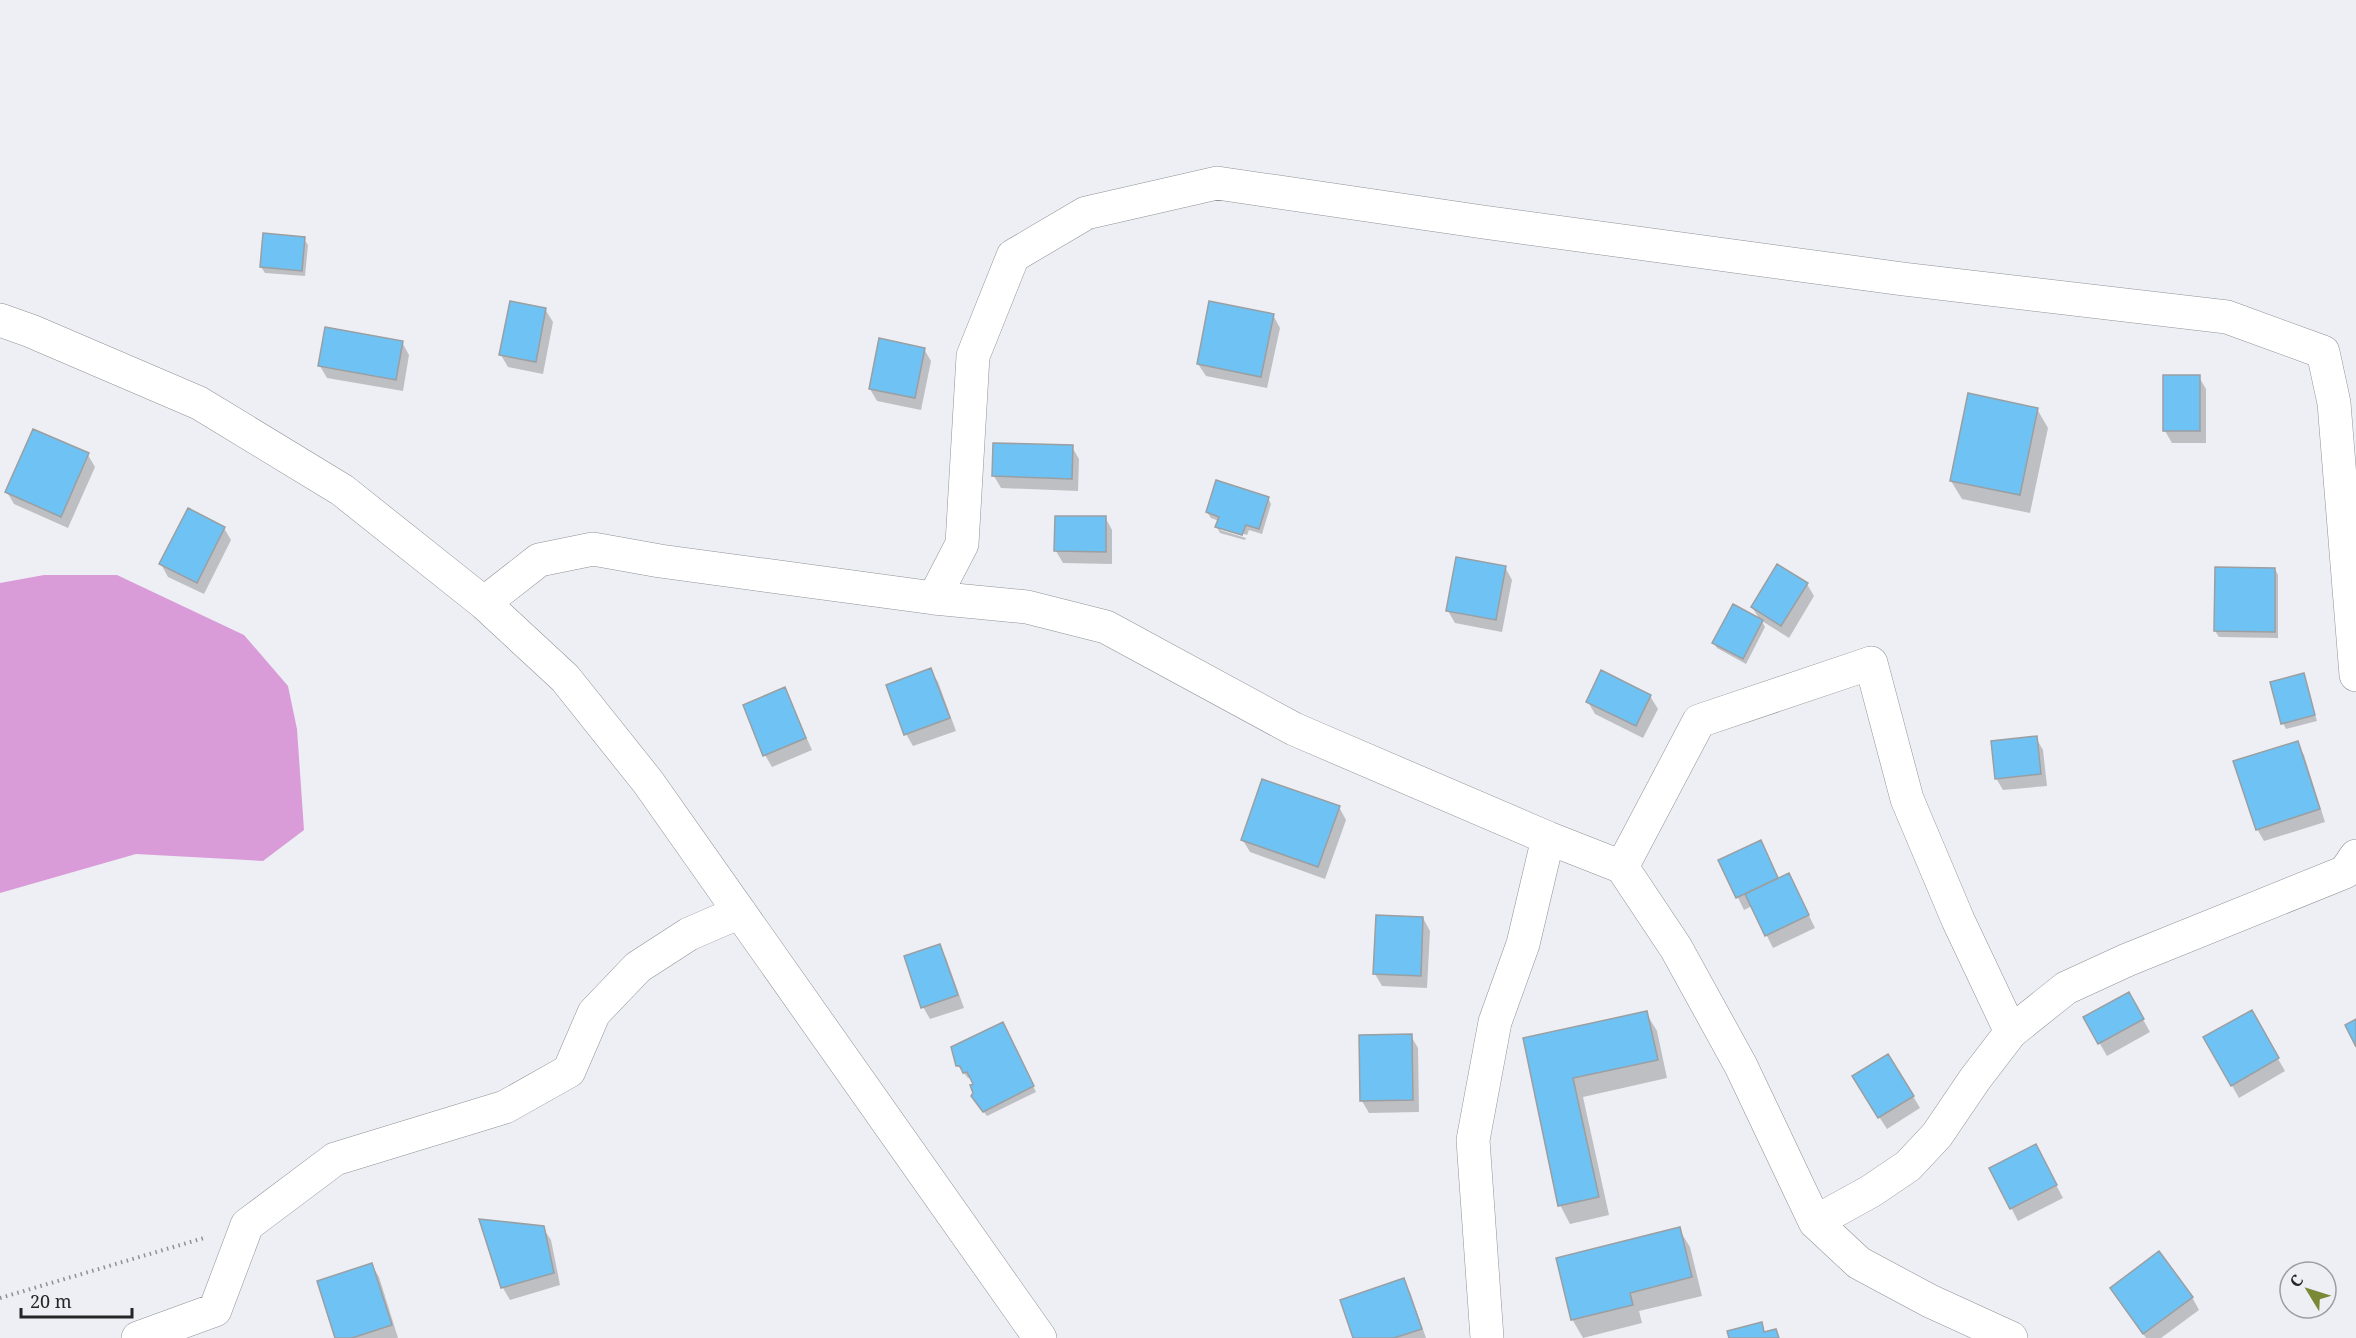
<svg xmlns="http://www.w3.org/2000/svg" width="2356" height="1338" font-family="'Noto Serif',serif">
	<style>
		.forest { fill: #da9cd9 }
		.shadow { fill: #0003 }
		.building { fill: #6fc2f4; stroke: #9a9fa2; stroke-width: 1.5 }
		.lines { fill: none; stroke-linecap: round; stroke-linejoin: round }
		.minor-casing { stroke: #909296; stroke-width: 34 }
		.path { stroke: #8f9094; stroke-width: 4; stroke-dasharray: 1.5 4.5; stroke-linecap: butt }
		.minor { stroke: #fff; stroke-width: 33 }
	</style>
	<rect width="100%" height="100%" fill="#edeff4"/>
	<!-- forest -->
	<path class="forest" d="M44 575H117L244 635 288 686 297 729 304 830 263 861 136 854 0 893V583Z"/>
	<!-- shadow -->
	<path class="shadow" d="M304 239 308 245 305 276 265 273 261 267Z
		M545 309 553 322 543 374 508 367 501 355Z
		M1273 315 1280 328 1267 388 1206 376 1198 364Z
		M402 342 409 355 403 391 327 378 320 366Z
		M924 349 931 361 921 410 877 401 870 389Z
		M2199 377 2206 389V443H2172L2165 431Z
		M2037 409 2048 428 2030 513 1962 499 1951 481Z
		M1072 447 1079 459 1078 491 1001 488 994 476Z
		M88 455 95 467 68 528 14 504 7 492Z
		M1268 498 1271 504 1262 534 1249 530 1247 535 1220 527V530L1246 538 1245 540 1220 533 1217 527 1219 521 1211 518 1207 512Z
		M1057 517H1105L1112 530V564L1063 563 1056 551Z
		M224 528 231 540 204 594 168 577 161 564Z
		M1505 567 1512 580 1502 632 1455 623 1448 611Z
		M2216 569H2275L2278 575V638L2219 637 2215 631Z
		M1807 584 1814 596 1789 638 1762 621 1765 627 1746 664 1717 648 1714 643 1760 620 1752 607Z
		M930 670 938 682 956 731 913 746 906 734Z
		M1602 672 1650 696 1658 709 1643 738 1595 714 1588 702Z
		M2303 675 2317 721 2286 729 2283 723Z
		M785 689 812 750 772 767 765 755Z
		M2036 738 2043 750 2047 786 2003 790 1996 778Z
		M2297 743 2304 755 2325 822 2264 841 2257 829Z
		M1339 807 1346 820 1325 879 1250 852 1242 839Z
		M1767 854 1779 879 1795 887 1815 928 1773 948 1752 906 1744 910 1720 861Z
		M1423 918 1430 931 1427 988 1382 986 1375 974Z
		M939 946 946 958 964 1008 930 1019 923 1007Z
		M2129 994 2150 1032 2107 1056 2085 1018Z
		M2251 1012 2285 1071 2239 1098 2205 1038Z
		M1646 1013 1657 1031 1667 1078 1583 1097 1609 1215 1570 1224 1560 1205 1525 1040Z
		M1005 1029 1036 1092 987 1116 976 1102 975 1085 971 1077 968 1078 957 1065Z
		M1411 1036 1418 1048 1419 1112 1369 1113 1362 1101Z
		M1861 1089 1913 1096 1920 1108 1887 1129Z
		M2042 1158 2063 1198 2018 1221 1991 1169Z
		M481 1221 543 1228 551 1240 560 1285 510 1300 503 1288Z
		M1679 1229 1690 1247 1702 1296 1639 1311 1642 1323 1583 1338 1572 1319Z
		M372 1265 379 1277 398 1338H337Z
		M1403 1280 1410 1292 1426 1338H1355Z
		M2112 1289 2192 1297 2199 1310 2161 1338H2146Z"/>
	<!-- building -->
	<path class="building" d="M263 233 305 237 302 271 260 267Z
		M510 301 546 308 536 362 499 355Z
		M1209 301 1274 314 1261 377 1197 364Z
		M325 327 403 341 396 380 318 366Z
		M879 338 925 348 915 398 869 389Z
		M2163 375H2200V431H2163Z
		M1968 393 2038 408 2020 495 1950 481Z
		M33 429 89 453 61 517 5 492Z
		M993 443 1073 445 1072 479 992 476Z
		M1216 480 1269 497 1259 529 1246 525 1242 535 1215 527 1219 517 1206 512Z
		M188 508 225 527 197 583 159 564Z
		M1055 516H1106V552L1054 551Z
		M1456 557 1506 566 1496 620 1446 611Z
		M1777 564 1808 583 1781 626 1751 607Z
		M2215 567 2275 568V632L2214 631Z
		M1733 604 1763 620 1743 659 1712 643Z
		M931 668 950 718 904 735 886 685Z
		M1601 670 1651 695 1636 726 1586 702Z
		M2304 673 2315 715 2281 724 2270 682Z
		M785 687 806 738 763 756 743 705Z
		M2037 736 2041 774 1995 779 1991 741Z
		M2298 741 2320 809 2256 830 2233 761Z
		M1262 779 1340 806 1318 867 1241 840Z
		M1761 840 1778 878 1736 898 1718 860Z
		M1789 873 1809 915 1765 936 1745 894Z
		M1376 915 1423 917 1421 976 1373 974Z
		M940 944 958 995 921 1008 904 956Z
		M2129 992 2144 1019 2098 1044 2083 1017Z
		M2252 1010 2279 1058 2231 1086 2203 1037Z
		M1647 1011 1658 1060 1573 1078 1599 1197 1558 1206 1523 1038Z
		M2356 1019V1047L2345 1025Z
		M1003 1022 1034 1086 983 1112 971 1096 973 1093 970 1085 973 1084 967 1072 963 1073 960 1066H956L951 1047Z
		M1412 1034 1413 1100 1360 1101 1359 1035Z
		M1888 1054 1914 1096 1878 1118 1852 1076Z
		M2036 1144 2057 1185 2010 1209 1989 1168Z
		M479 1219 544 1226 554 1273 501 1288Z
		M1680 1227 1692 1277 1630 1293 1633 1305 1571 1320 1556 1258Z
		M2159 1251 2193 1297 2143 1334 2110 1288Z
		M372 1263 392 1325 352 1338H335L317 1281Z
		M1404 1278 1422 1329 1394 1338H1353L1340 1300Z
		M1762 1322 1764 1332 1776 1329 1779 1338H1729L1727 1331Z"/>
	<g class="lines">
		<!-- minor casing -->
		<g class="minor-casing">
			<path id="minor" d="M0 320 31 331 199 403 342 490 484 603 565 678 648 782 1040 1338
				M934 598 962 544 973 356 1013 256 1086 213 1217 183 1483 222 1903 279 2227 317 2323 352 2334 403 2356 675
				M484 603 539 560 593 549 660 561 934 598 1027 607 1106 627 1294 729 1548 838 1622 867 1676 948 1741 1066 1815 1222
				M1622 867 1699 721 1871 663 1907 799 1958 920 2011 1032
				M138 1338 215 1310 247 1225 335 1159 505 1107 569 1071 594 1013 638 967 689 934 740 912
				M1487 1338 1473 1140 1495 1022 1523 944 1548 838
				M2011 1338 1930 1301 1859 1263 1815 1222 1871 1191 1908 1166 1937 1135 1975 1079 2011 1032 2066 988 2127 960 2345 872 2356 856"/>
		</g>
		<!-- path -->
		<path class="path" d="M0 1298 204 1238"/>
		<!-- minor -->
		<use href="#minor" class="minor"/>
	</g>
	<!-- north arrow -->
	<g transform="translate(2308 1290) rotate(308)"><circle r="28" fill="#edeff4" stroke="#9d9ea2" stroke-width="1.5"/>
	<path d="M0-4.5L10 22L0 15L-10 22Z" fill="#7b8836"/>
	<text y="-9" font-size="16" font-weight="bold" text-anchor="middle" fill="#242526">С</text>
	</g>
	<!-- scale -->
	<path d="M21 1308v9h111v-9" fill="none" stroke="#242526" stroke-width="3"/>
	<text x="30" y="1308" font-size="18" fill="#242526" stroke="#edeff4" stroke-width="4.5" paint-order="stroke">20 m</text>
</svg>
